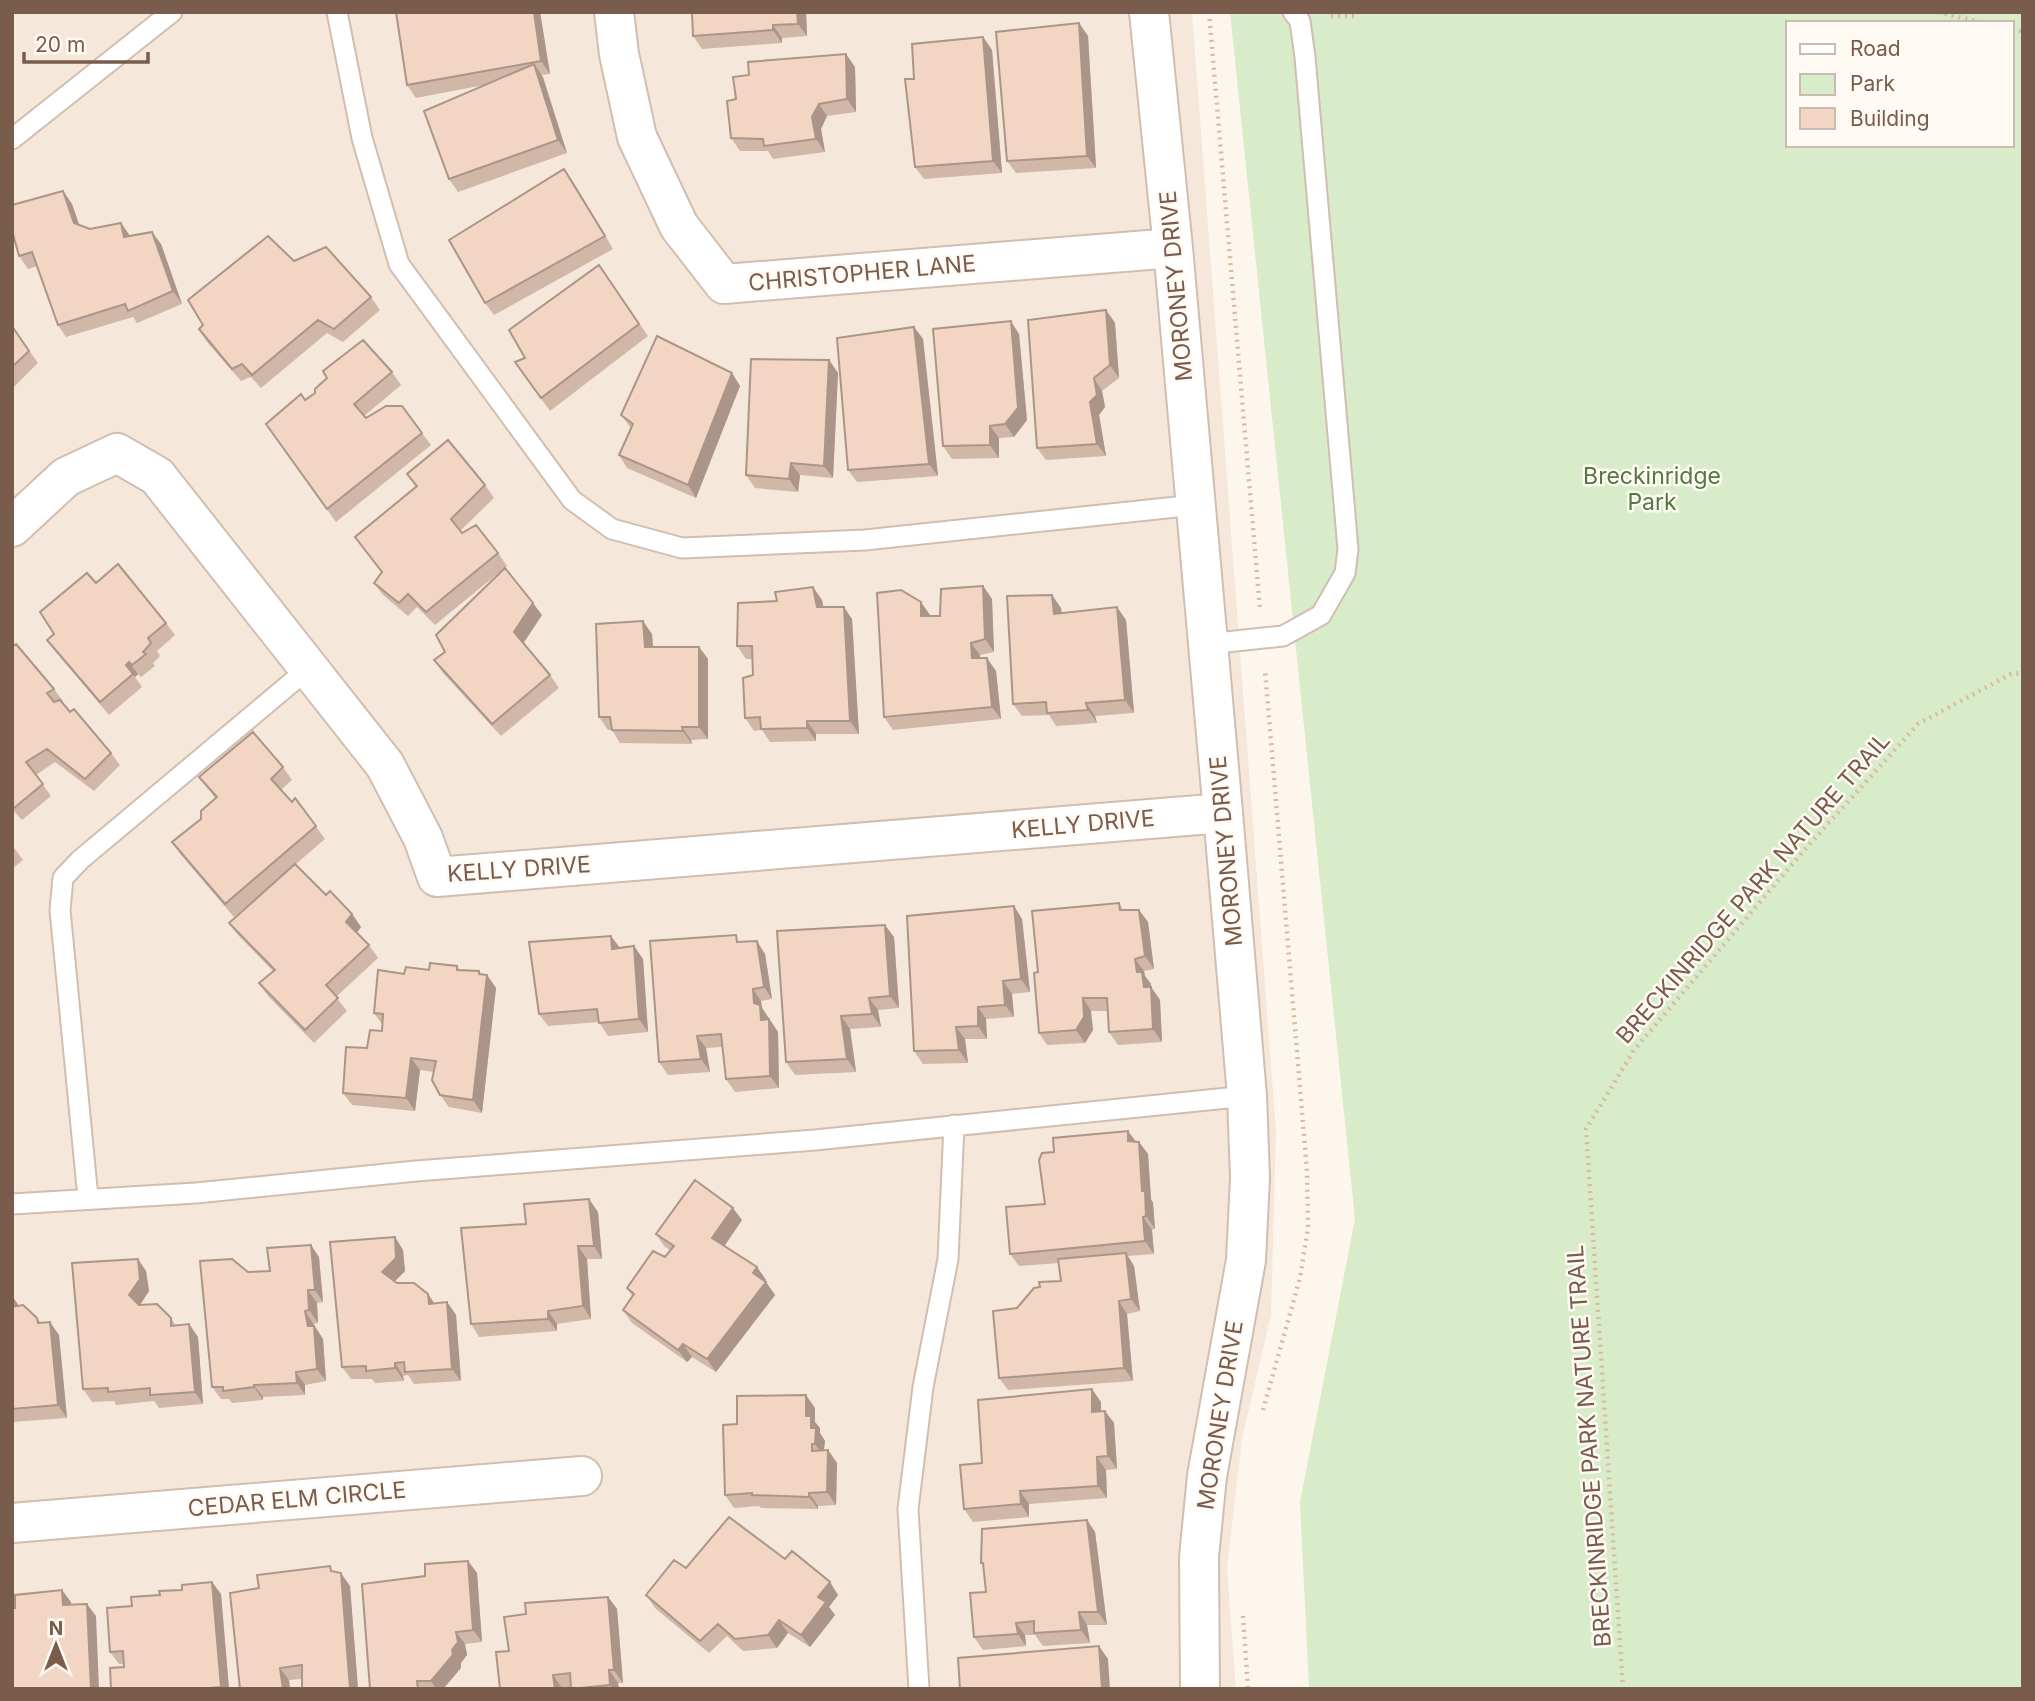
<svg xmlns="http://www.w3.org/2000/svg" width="2035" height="1701" font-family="Inter,sans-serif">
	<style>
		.residential { fill: #f5e8da }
		.green { fill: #d8ecc9; fill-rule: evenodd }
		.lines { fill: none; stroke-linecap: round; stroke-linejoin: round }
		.lane-casing { stroke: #d1beb0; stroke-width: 23 }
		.street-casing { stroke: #d1beb0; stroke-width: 42 }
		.path { stroke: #d9b8a5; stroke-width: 4.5; stroke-dasharray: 2 5; stroke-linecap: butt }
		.lane { stroke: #fff; stroke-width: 19 }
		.street { stroke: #fff; stroke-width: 38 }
		.wall { fill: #d1b7a8 }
		.shaded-wall { fill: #aa9588 }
		.building { fill: #f3d5c3; stroke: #aa9588; stroke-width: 2 }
		.labels { text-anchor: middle; stroke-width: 5; stroke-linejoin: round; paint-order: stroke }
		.street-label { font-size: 23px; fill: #7a5c4d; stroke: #fffaf3 }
		.park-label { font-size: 23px; fill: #537a41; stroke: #fffaf3 }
	</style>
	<rect width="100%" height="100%" fill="#fdf6ec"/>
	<!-- residential -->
	<path class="residential" d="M12 12H1192L1276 1131 1271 1315 1242 1439 1227 1568 1236 1689H12Z"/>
	<!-- green -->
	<path class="green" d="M1230 12H2023V1689H1309L1300 1502 1355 1219ZM1788 23H2012V145H1788Z"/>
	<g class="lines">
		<!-- lane casing -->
		<g class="lane-casing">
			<path id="lane" d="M337 12 362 138 399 264 572 500 612 529 682 548 865 540 1195 505
				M12 139 172 12
				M1207 644 1283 636 1321 615 1345 573 1348 549 1305 57 1300 21 1293 12
				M88 1198 60 910 63 878 80 860 309 668
				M12 1204 196 1193 416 1171 815 1140 1247 1096
				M919 1689 908 1509 923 1387 948 1259 954 1125"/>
		</g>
		<!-- street casing -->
		<g class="street-casing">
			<path id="street" d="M614 12 619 54 637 137 679 226 724 284 1173 248
				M1149 12 1173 248 1223 813 1247 1096 1250 1178 1246 1260 1207 1476 1199 1557 1200 1689
				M12 527 66 477 117 453 157 476 385 765 423 838 437 877 1223 813
				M12 1523 582 1476"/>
		</g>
		<!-- path -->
		<path class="path" d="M1209 12 1260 609
			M1938 12 1984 23
			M1331 16H1355L1354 12
			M2012 29 2023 32
			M1263 1410 1300 1278 1308 1227 1307 1171 1265 670
			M1243 1616 1248 1689
			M1623 1689 1586 1129 1634 1050 1807 847 1918 724 2011 674 2023 673"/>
		<!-- lane -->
		<use href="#lane" class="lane"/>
		<!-- street -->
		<use href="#street" class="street"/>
	</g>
	<!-- wall -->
	<path class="wall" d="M396 12H540L550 74 541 75 567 153 458 192 449 179 484 85 416 98 407 85Z
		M692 12H806L807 36 782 38V43L702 49 693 36Z
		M1079 23 1088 36 1096 168 1016 173 1007 161Z
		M983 37 992 50 1002 173 924 179 915 167Z
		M855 67 856 112 827 116 821 129 825 152 773 159 768 151H740L731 138 736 99Z
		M573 182 613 249 494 315 485 303Z
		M63 191 72 204 79 225 90 229 121 223 130 236 161 244 182 304 137 323 133 317 66 337 58 325 37 266 28 269 19 256Z
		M294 261 371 297 380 310 343 342 327 333 261 388 251 377 241 381 207 342 199 329Z
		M599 265 648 336 550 411 515 362 525 358Z
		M1106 310 1115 323 1119 378 1102 391 1105 407 1099 415 1106 456 1046 460 1037 448Z
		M12 326 38 363 12 389Z
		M914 327 923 339 938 476 857 482 848 470Z
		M1019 334 1027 420 1014 437 999 438V458L952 459 943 446Z
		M829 360 838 373 833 478 800 475 798 492 755 488 746 475Z
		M392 372 401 385 364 416 366 418 422 433 431 445 336 522 266 424 315 393Z
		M732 373 740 386 696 498 627 468 619 455 631 428 621 415Z
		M407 474 485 485 494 498 460 531 462 533 498 553 507 566 435 625 417 607 408 616 383 595 374 583 381 572 355 537 416 487Z
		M96 583 166 623 175 635 157 651 160 656 153 663 155 666 141 677 138 674 135 677 142 687 109 715 56 652 47 640 54 634Z
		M983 586 992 599 994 652 980 655V658L996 671 1001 719 893 730 884 717 930 615V616H940Z
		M822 600 823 607 852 619 859 734H816V741L770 742 762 730 754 731 745 718 753 675 752 659H746L737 646Z
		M1061 608 1062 613 1126 620 1134 713 1095 716 1097 723 1056 726 1049 715 1022 716 1013 704Z
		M542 615 523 644 550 675 559 688 501 736 443 673 434 660Z
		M652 634 653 647H699L708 659V739L691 740 692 744 620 743 612 730H608L599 717Z
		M12 647 54 689 63 701 62 702 70 712 111 753 120 765 94 791 55 762 36 775 51 796 22 820 12 809Z
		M283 767 292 780 281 790 292 802 295 798 325 839 296 864 326 895 352 914 361 927 357 933 369 945 378 958 336 997 347 1011 314 1043 268 996 259 983 273 971 238 935 229 923 279 878 234 917 181 855 172 842 201 819 216 799 199 777Z
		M12 845 23 860 12 869Z
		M1119 903 1123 910H1139L1148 922 1154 969 1144 971 1145 976 1151 984V987L1160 1000 1162 1042 1118 1045 1109 1032 1108 1011H1091L1093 1030 1085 1043 1047 1045 1039 1033 1038 972Z
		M1014 906 1022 919 1030 992 1012 994 1014 1017 986 1019 987 1039H965L968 1063 923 1064 914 1051Z
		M894 937 899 1008 878 1010 881 1027 850 1029 856 1072 795 1075 786 1062Z
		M740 942 765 954 772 999 761 1001 762 1008 778 1032 779 1088 735 1092 726 1079 722 1047 706 1048 710 1072 668 1075 659 1062Z
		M634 946 643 959 648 1032 608 1036 599 1022 548 1026 539 1014 620 948Z
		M457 966 460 970 479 971 481 975H487L496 988 482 1113 449 1107 440 1095 434 1072 420 1070 415 1111 352 1105 343 1093 367 1048 382 1031V1024L374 1013 404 974Z
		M1135 1141 1139 1142 1148 1154 1151 1199 1153 1203 1155 1229 1152 1230 1154 1254 1128 1256 1134 1266 1140 1311 1127 1314 1133 1381 1008 1390 999 1378 1017 1308 1040 1287 1061 1281 1059 1263 1019 1266 1010 1254 1045 1204 1054 1152Z
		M598 1212 602 1259H587L591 1319 557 1324V1331L479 1337 471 1324 526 1224Z
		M742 1220 724 1246 757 1267 766 1280 765 1281 775 1295 716 1372 692 1357 687 1362 632 1323 623 1310 632 1296 627 1288 665 1257 670 1250 664 1246 656 1234Z
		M395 1237 403 1250 405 1271 394 1282 428 1294 434 1304 447 1302 456 1315 461 1381 414 1384 408 1375 403 1376 404 1381 375 1383 372 1379H351L342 1367Z
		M319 1257 323 1302 317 1303 318 1323 314 1324 315 1327 323 1339 326 1381 305 1385V1395L263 1397V1400L232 1403 229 1399H221L212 1387 248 1272 270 1271Z
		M146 1271 149 1291 140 1305 171 1318 176 1326 189 1324 198 1337 203 1404 159 1408 154 1401 116 1405 114 1401 92 1402 83 1389Z
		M12 1296 19 1306 37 1318 41 1323 59 1335 67 1418 12 1422Z
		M1101 1402V1411H1105L1114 1423 1117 1469 1106 1470 1107 1498 1029 1504V1517L973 1522 964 1509 982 1463Z
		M815 1408V1422L820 1428V1433L825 1441 824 1450H828L837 1463 836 1505 818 1506V1509L761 1508 759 1506 734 1508 725 1495 737 1424Z
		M1087 1520 1095 1532 1107 1625H1087L1090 1643 1043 1646 1035 1635H1025L1026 1646 983 1650 974 1637 986 1592 984 1568 981 1563Z
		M785 1559 838 1595 829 1607 835 1615 810 1647 788 1633 777 1648 743 1651 727 1636 709 1653 655 1608 646 1595 686 1568Z
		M468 1561 477 1573 482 1642 465 1644 467 1655 461 1663V1668L443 1689H370L425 1576Z
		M335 1572 350 1586 358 1689H304L302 1687V1679L289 1680 290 1689H240L259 1588Z
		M221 1594 229 1689H111L124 1667V1664H119L110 1652 132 1606Z
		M608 1597 617 1609 623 1683H618L619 1689H571V1687L562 1688 509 1651 526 1614Z"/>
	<!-- shaded-wall -->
	<path class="shaded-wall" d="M534 12H540L550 74 541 61Z
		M797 12H806L807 36 798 24Z
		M1079 23 1088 36 1096 168 1087 156Z
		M773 25 782 38V43L773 30Z
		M983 37 992 50 1002 173 993 161Z
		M846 54 855 67 856 112 847 99Z
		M534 64 543 77 567 153 558 140Z
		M819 104 827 116 821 129 825 152 816 139 812 117Z
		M564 169 573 182 613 249 605 236Z
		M63 191 72 204 83 236 74 223Z
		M121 223 130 236 124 237Z
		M152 232 161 244 182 304 173 291Z
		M1106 310 1115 323 1119 378 1110 365Z
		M1011 321 1019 334 1027 420 1014 437 1005 424Z
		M914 327 923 339 938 476 929 464Z
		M829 360 838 373 833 478 824 466Z
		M732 373 740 386 696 498 688 485Z
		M1094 378 1102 391 1105 407 1099 415 1106 456 1097 444 1090 402Z
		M990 426 999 438V458L990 445Z
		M791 463 800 475 798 492 789 479Z
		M983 586 992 599 994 652 985 639Z
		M813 587 822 600 826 619 817 607Z
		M1052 595 1061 608 1062 627 1054 614Z
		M921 602 930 615V628L921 616Z
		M533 603 542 615 522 645 514 632Z
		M844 607 852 619 859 734 850 721Z
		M1117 607 1126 620 1134 713 1125 700Z
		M643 621 652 634 654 659 645 647Z
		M971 643 980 655 981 670 972 658Z
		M699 647 708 659V739L699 727Z
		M987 658 996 671 1001 719 992 707Z
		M129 662 138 674 135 677 126 665Z
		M1086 703 1095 716 1097 723 1088 710Z
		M807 721 816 734V741L807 728Z
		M682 727 691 740 692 744 683 731Z
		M1014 906 1022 919 1030 992 1021 979Z
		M1139 910 1148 922 1154 969 1145 956Z
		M352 914 361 927 355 935 346 922Z
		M885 925 894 937 899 1008 890 996Z
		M611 936 620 948 612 949Z
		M757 941 765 954 772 999 764 987Z
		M634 946 643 959 648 1032 639 1019Z
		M1135 959 1144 971 1145 976 1151 984V989V987L1160 1000 1162 1042 1153 1029 1144 987 1137 972Z
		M479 971 487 982V975L496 988 482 1113 473 1100Z
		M1003 981 1012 994 1014 1017 1005 1005Z
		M753 989 761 1001 762 1008 778 1032 779 1088 770 1076 761 1020 754 1003Z
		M869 998 878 1010 881 1027 872 1014Z
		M1083 998 1091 1011 1093 1030 1085 1043 1076 1030Z
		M978 1007 986 1019 987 1039 978 1026Z
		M841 1016 850 1029 856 1072 847 1059Z
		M956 1027 965 1039 968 1063 959 1050Z
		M697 1036 706 1048 710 1072 701 1059Z
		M411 1058 420 1070 415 1111 406 1098Z
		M1128 1131 1137 1143 1128 1141Z
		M1139 1142 1148 1154 1151 1199 1153 1203 1155 1229 1146 1216 1142 1191Z
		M589 1199 598 1212 602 1259 594 1246Z
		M733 1208 742 1220 721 1251 712 1238Z
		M1143 1217 1152 1230 1154 1254 1145 1241Z
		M395 1237 403 1250 405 1271 391 1285 382 1272Z
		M311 1245 319 1257 323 1302 315 1290Z
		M578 1246 587 1259 591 1319 583 1306Z
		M1126 1253 1134 1266 1140 1311 1131 1299Z
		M138 1259 146 1271 149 1291 138 1308 129 1295Z
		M757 1267 766 1280 762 1286 753 1273Z
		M766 1282 775 1295 716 1372 707 1359Z
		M308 1290 317 1303 318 1323 309 1310Z
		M428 1294 437 1307 429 1304Z
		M12 1296 19 1306 12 1308Z
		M1119 1301 1127 1314 1133 1381 1124 1368Z
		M447 1302 456 1315 461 1381 452 1369Z
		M305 1311 323 1339 326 1381 317 1369Z
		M548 1311 557 1324V1331L548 1319Z
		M50 1322 59 1335 67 1418 58 1405Z
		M189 1324 198 1337 203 1404 195 1392Z
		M683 1344 692 1357 687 1362 678 1350Z
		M395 1363 403 1376 404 1381 395 1368Z
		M296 1372 305 1385V1395L297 1383Z
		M254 1385 263 1397V1400L254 1387Z
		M1092 1389 1101 1402V1425L1092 1412Z
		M806 1395 815 1408V1422L820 1428V1433L825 1441 823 1456 815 1444 811 1428 806 1416Z
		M1105 1411 1114 1423 1117 1469 1108 1456Z
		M828 1450 837 1463 836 1505 827 1492Z
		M1097 1457 1106 1470 1107 1498 1098 1486Z
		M1020 1491 1029 1504V1517L1021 1504Z
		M809 1493 818 1506V1509L809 1497Z
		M1087 1520 1095 1532 1107 1625 1098 1612Z
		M468 1561 477 1573 482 1642 473 1630Z
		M341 1573 350 1586 358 1689H350Z
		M212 1582 221 1594 229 1689H222L221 1687Z
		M830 1582 838 1595 829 1607 835 1615 810 1647 801 1635 818 1597Z
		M62 1590 71 1602 72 1618 63 1605Z
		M608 1597 617 1609 623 1683 614 1670Z
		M87 1604 96 1616 99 1689H91Z
		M1079 1612 1087 1625 1090 1643 1081 1630Z
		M779 1620 788 1633 777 1648 768 1635Z
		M1016 1623 1025 1635 1026 1646 1018 1634Z
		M456 1632 465 1644 467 1655 461 1663V1668L443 1689H436L431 1681 452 1650Z
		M1099 1646 1108 1659 1110 1689H1102Z
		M280 1668 289 1680 290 1689H283Z
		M609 1670 618 1683 619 1689H613L610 1685Z
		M553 1675 562 1688V1689H555Z"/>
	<!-- building -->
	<path class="building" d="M396 12H534L541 61 407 85Z
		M692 12H797L798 24 773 25V30L693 36Z
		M1079 23 1087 156 1007 161 996 32Z
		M983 37 993 161 915 167 905 79H914L912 44Z
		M846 54 847 99 819 104 812 117 816 139 764 146 763 139 731 138 727 101 736 99 733 77 749 75 748 62Z
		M534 64 558 140 449 179 424 111Z
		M564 169 605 236 485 303 449 240Z
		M63 191 74 223 90 229 121 223 124 237 152 232 173 291 128 311 125 304 58 325 32 252 19 256 12 230V205Z
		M268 236 294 261 326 247 371 297 334 329 318 320 252 375 242 364 232 369 199 329 203 325 188 300Z
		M599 265 639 324 541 398 515 362 525 358 509 330Z
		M1106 310 1110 365 1094 378 1097 395 1090 402 1097 444 1037 448 1028 320Z
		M1011 321 1018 408 1005 424 990 426V445L943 446 933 329Z
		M12 326 29 351 12 367Z
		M914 327 929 464 848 470 837 338Z
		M657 336 732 373 688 485 619 455 633 424 621 415Z
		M363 340 392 372 354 404 366 418 386 406H402L422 433 327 509 266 424 301 394 305 400 315 393V389L327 378 323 371Z
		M751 359 829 360 824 466 791 463 789 479 746 475Z
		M448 440 485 485 451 519 462 533 476 525 498 553 426 612 408 594 399 603 374 583 382 572 355 537 417 486 407 474Z
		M118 564 166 623 148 638 151 643 143 652 146 654 132 665 129 662 126 665 133 674 100 702 47 640 54 634 40 612 87 573 96 583Z
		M505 568 533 603 514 632 550 675 492 724 434 660 445 652 436 635Z
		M983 586 985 639 971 643 972 658H987L992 707 884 717 877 593 901 590 921 602V616H940L941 589Z
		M813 587 817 607H844L850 721H807V728L761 729 760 717 745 718 743 678 753 675 752 646H737L738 603 777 601 775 592Z
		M1052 595 1054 614 1117 607 1125 700 1086 703 1088 710 1047 713 1046 702 1013 704 1007 596Z
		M643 621 645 647H699V727H682L683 731 612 730 610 717H599L596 624Z
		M16 644 54 689 47 693 54 702 60 700 70 712 74 709 111 753 85 779 47 749 26 762 43 784 14 808 12 806V647Z
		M253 732 283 767 271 779 292 802 295 798 316 826 225 904 172 842 201 819V811L217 797 199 777Z
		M295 864 326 895 330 891 352 914 346 922 369 945 326 985 338 998 305 1030 259 983 275 970 229 923Z
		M1119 903 1120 910H1139L1145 956 1135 959 1137 972H1142L1144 987H1151L1153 1029 1109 1032 1107 998H1083L1084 1017 1076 1030 1039 1033 1034 973 1038 972 1032 911Z
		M1014 906 1021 979 1003 981 1005 1005 978 1007V1026L956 1027 959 1050 914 1051 907 916Z
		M885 925 890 996 869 998 872 1014 841 1016 847 1059 786 1062 777 931Z
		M736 935 737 942 757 941 764 987 753 989 754 1003 760 1005 761 1020 769 1019 770 1076 726 1079 721 1034 697 1036 701 1059 659 1062 650 941Z
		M611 936 612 949 634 946 639 1019 599 1023 597 1009 539 1014 529 942Z
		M430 963 457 966V970L479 971V974L487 975 473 1100 440 1095 432 1080 436 1061 411 1058 406 1098 343 1093 346 1047 367 1048 370 1030 382 1031 383 1014 374 1013 378 970 404 974 406 967 429 970Z
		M1128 1131V1141L1139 1142 1142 1191H1145L1146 1216 1143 1217 1145 1241 1010 1254 1006 1207 1045 1204 1039 1160 1042 1153 1054 1152 1053 1138Z
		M695 1180 733 1208 712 1238 757 1267 753 1273 766 1282 707 1359 683 1344 678 1350 623 1310 634 1294 627 1288 653 1251 665 1257 674 1246 656 1234Z
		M589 1199 594 1246H578L583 1306 548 1311V1319L471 1324 461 1228 526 1224 524 1204Z
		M395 1237 396 1258 382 1272 397 1283H414L428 1294 429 1304 447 1302 452 1369 405 1372 404 1362 395 1363V1368L366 1371V1366L342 1367 330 1242Z
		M311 1245 315 1290H308L309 1310 305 1311 308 1326H314L317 1369 296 1372 297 1383 254 1385V1387L223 1391V1387H212L200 1261 232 1259 248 1272 270 1271 267 1248Z
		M1126 1253 1131 1299 1119 1301 1124 1368 999 1378 993 1311 1017 1308 1034 1288 1040 1287 1039 1282 1061 1281 1058 1259Z
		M138 1259 140 1279 129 1295 139 1305 157 1304 171 1318V1326L189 1324 195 1392 150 1395V1388L108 1392V1388L83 1389 72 1263Z
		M23 1305 37 1318 38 1323 50 1322 58 1405 12 1409V1307Z
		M1092 1389V1412L1105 1411 1108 1456 1097 1457 1098 1486 1020 1491 1021 1504 964 1509 960 1465 982 1463 978 1400Z
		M806 1395V1416H811V1428H816L815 1444H812V1451L828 1450 827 1492 809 1493V1497L752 1495V1493L725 1495 723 1425 737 1424V1396Z
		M729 1517 785 1559 792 1551 830 1582 818 1597 826 1602 801 1635 779 1620 768 1635 735 1639 718 1624 700 1641 646 1595 674 1560 686 1568Z
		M1087 1520 1098 1612H1079L1081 1630 1034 1633V1621L1016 1623 1018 1634 974 1637 970 1593 986 1592 983 1563H981L982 1529Z
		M468 1561 473 1630 456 1632 458 1642 452 1650 453 1655 431 1681H417L418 1689H370L362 1584 425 1576V1564Z
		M330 1566 331 1571 341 1573 350 1689H305L302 1687V1665L280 1668 283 1689H240L230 1593 259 1588 257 1575Z
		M212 1582 221 1687 211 1688V1689H111L110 1668 124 1667 123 1651 110 1652 107 1608 132 1606 131 1597 160 1595 159 1591 182 1590V1585Z
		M62 1590 63 1605 87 1604 91 1689H12V1608H15V1595Z
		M608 1597 614 1670H609L610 1685 571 1689 570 1673 553 1675 555 1689H500L496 1652 509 1651 504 1617 526 1614 525 1603Z
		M1099 1646 1102 1689H960L958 1658Z"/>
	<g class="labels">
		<!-- street labels -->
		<g class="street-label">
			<text transform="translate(862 273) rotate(-5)" y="8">CHRISTOPHER LANE</text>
			<text transform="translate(1176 286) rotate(-95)" y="8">MORONEY DRIVE</text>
			<text transform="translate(1083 824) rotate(-5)" y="8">KELLY DRIVE</text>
			<text transform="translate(1226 851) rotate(-95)" y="8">MORONEY DRIVE</text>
			<text transform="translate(519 869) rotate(-4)" y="8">KELLY DRIVE</text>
			<text transform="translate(1753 888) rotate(-49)" y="8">BRECKINRIDGE PARK NATURE TRAIL</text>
			<text transform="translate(1220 1415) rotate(-81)" y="8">MORONEY DRIVE</text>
			<text transform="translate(1589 1446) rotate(-94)" y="8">BRECKINRIDGE PARK NATURE TRAIL</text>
			<text transform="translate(297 1499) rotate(-5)" y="8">CEDAR ELM CIRCLE</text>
		</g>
		<!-- park labels -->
		<g class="park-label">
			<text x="1652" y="484">Breckinridge<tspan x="1652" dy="26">Park</tspan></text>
		</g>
	</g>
	<!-- border -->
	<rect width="2035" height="1701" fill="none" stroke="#7a5c4d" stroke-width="28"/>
	<!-- legend -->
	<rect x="1786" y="21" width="228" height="126" fill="#fffaf3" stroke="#cabbb1" stroke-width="2"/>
	<rect x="1800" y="44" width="35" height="10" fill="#ffffff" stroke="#cabbb1" stroke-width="2"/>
	<text x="1850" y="56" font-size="21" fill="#7a5c4d">Road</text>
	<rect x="1800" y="74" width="35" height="21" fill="#d8ecc9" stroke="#cabbb1" stroke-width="2"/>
	<text x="1850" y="91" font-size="21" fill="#7a5c4d">Park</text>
	<rect x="1800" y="108" width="35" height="21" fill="#f3d5c3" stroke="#cabbb1" stroke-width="2"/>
	<text x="1850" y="126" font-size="21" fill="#7a5c4d">Building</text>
	<!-- north arrow -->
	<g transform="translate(56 1645)" stroke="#fffaf3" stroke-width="5" paint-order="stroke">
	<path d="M0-5L12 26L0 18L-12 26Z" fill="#7a5c4d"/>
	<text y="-10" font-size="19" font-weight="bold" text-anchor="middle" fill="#7a5c4d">N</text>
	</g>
	<!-- scale -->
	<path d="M24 52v10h124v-10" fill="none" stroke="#7a5c4d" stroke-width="3.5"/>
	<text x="35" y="52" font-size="21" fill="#7a5c4d" stroke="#fffaf3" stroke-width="5" paint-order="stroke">20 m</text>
</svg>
